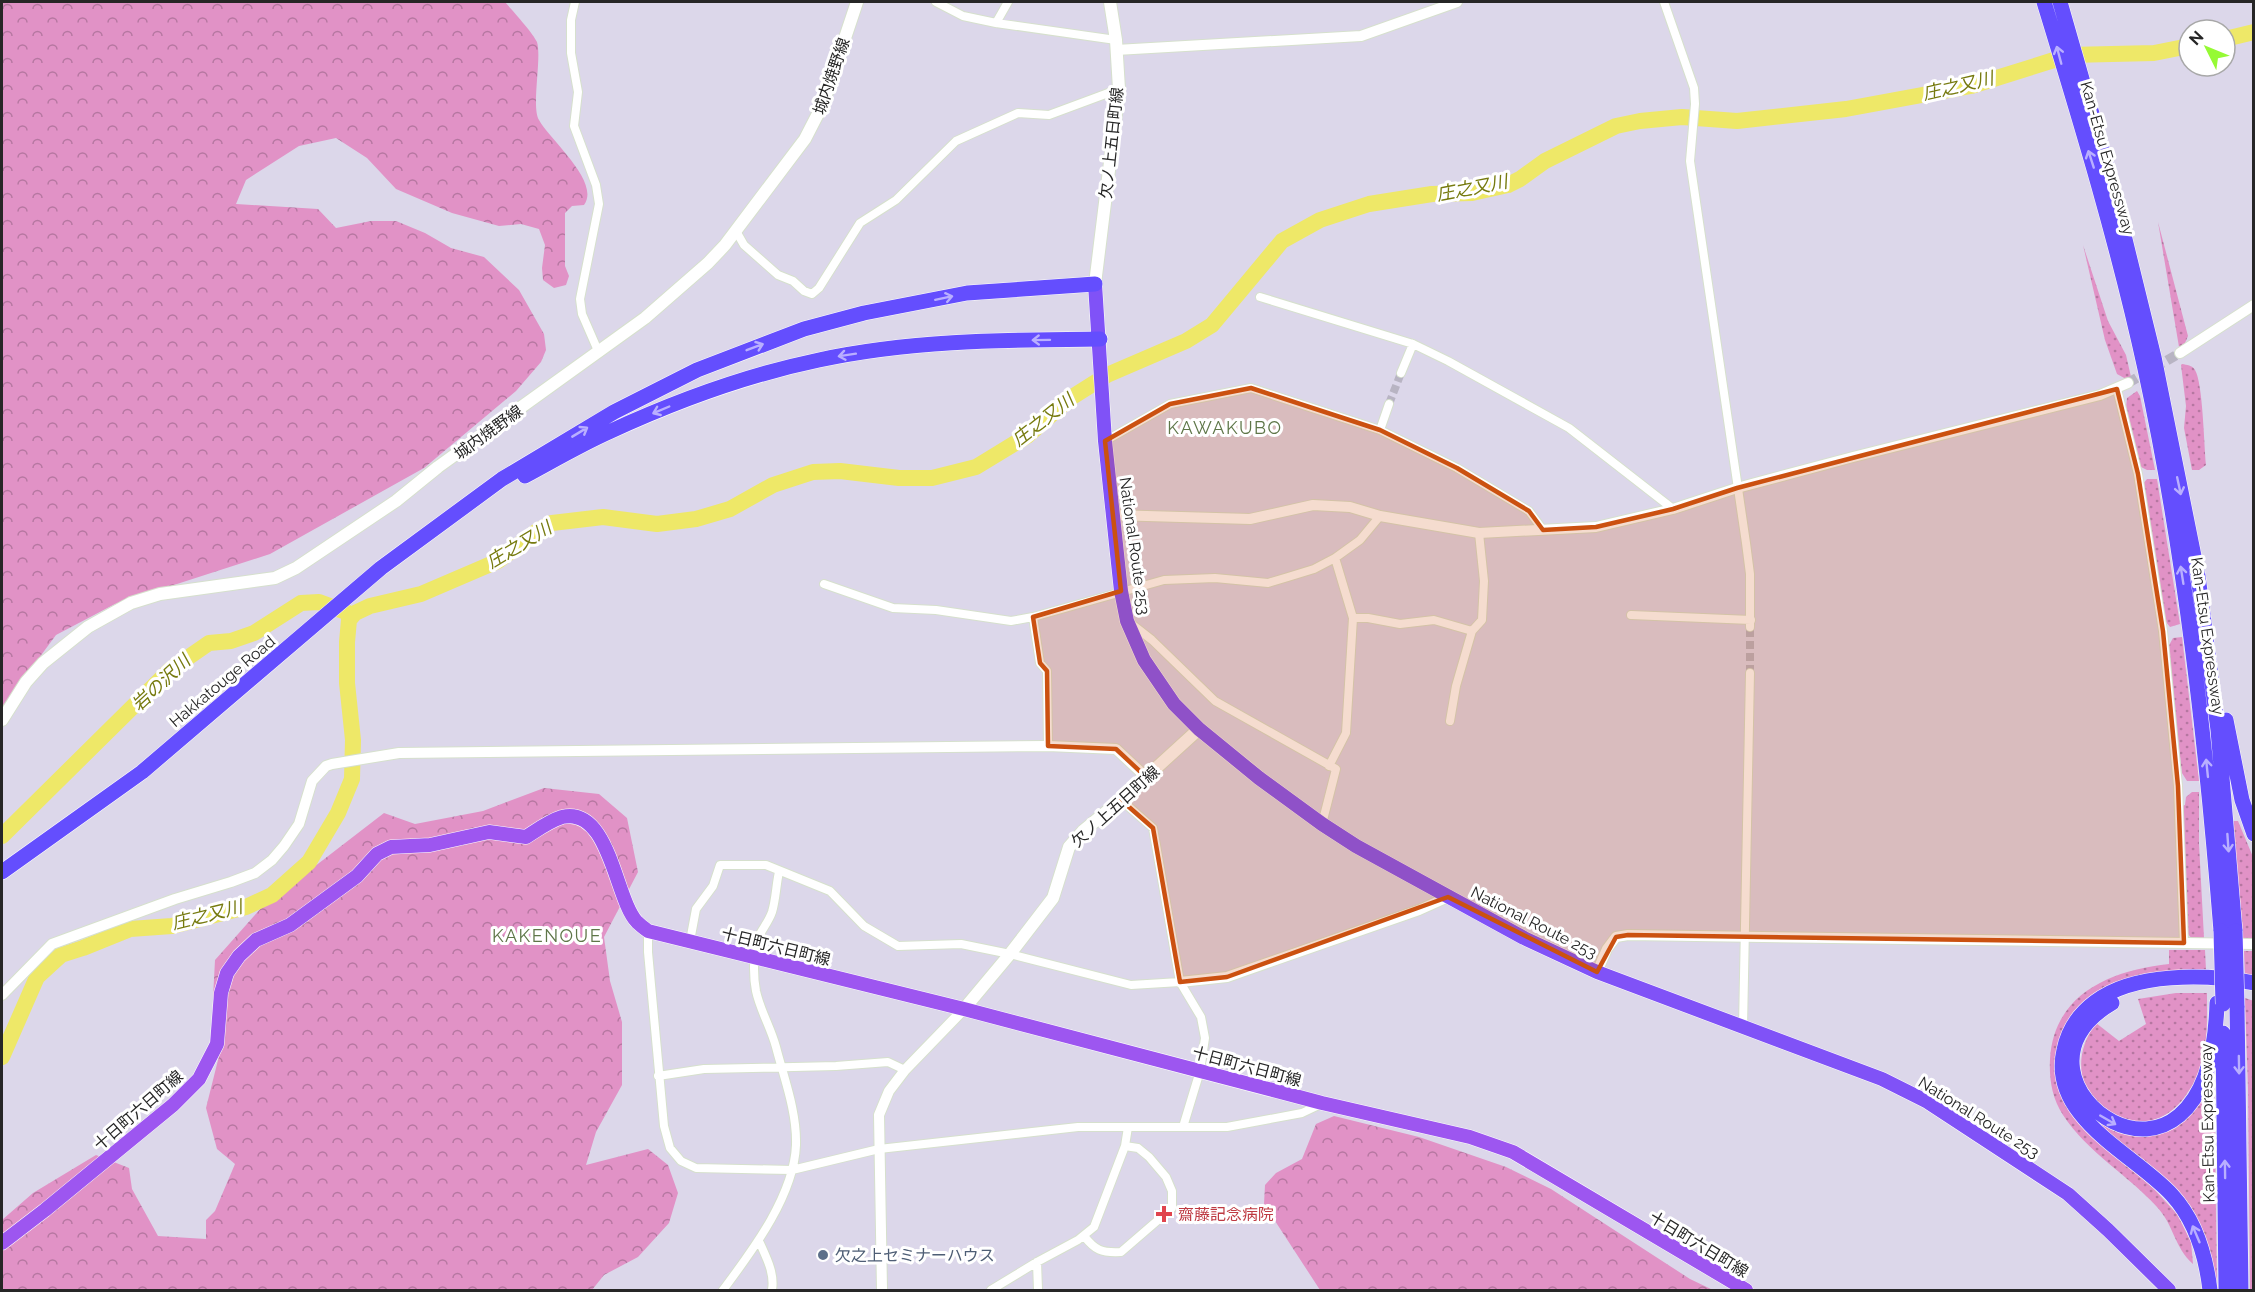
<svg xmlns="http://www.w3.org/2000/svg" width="2255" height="1292" font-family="Raleway,'Noto Sans JP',sans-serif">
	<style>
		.grass { fill: url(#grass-dots) }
		.forest { fill: url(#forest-crowns) }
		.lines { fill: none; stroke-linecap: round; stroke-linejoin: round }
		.river { stroke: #eee868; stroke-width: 16 }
		.minor-tunnel { stroke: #b8b4c3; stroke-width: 8; stroke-dasharray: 8 4; stroke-linecap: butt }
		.tertiary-tunnel { stroke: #b8b4c3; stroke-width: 10; stroke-dasharray: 10 5; stroke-linecap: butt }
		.minor-casing { stroke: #d6e0cd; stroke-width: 10 }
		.tertiary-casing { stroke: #d6e0cd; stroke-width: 12 }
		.secondary-casing { stroke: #d6e0cd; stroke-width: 14 }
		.primary-casing { stroke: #fff; stroke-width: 15 }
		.trunk-casing { stroke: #fff; stroke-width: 15 }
		.motorway-casing { stroke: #fff; stroke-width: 16 }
		.minor { stroke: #fff; stroke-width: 8 }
		.tertiary { stroke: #fff; stroke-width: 10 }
		.secondary { stroke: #fff; stroke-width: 12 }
		.primary { stroke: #9d56f0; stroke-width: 14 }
		.trunk { stroke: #8052f7; stroke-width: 14 }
		.motorway { stroke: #644efe; stroke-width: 15 }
		.motorway-bridge-casing { stroke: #fff; stroke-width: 16; stroke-linecap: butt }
		.motorway-bridge { stroke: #644efe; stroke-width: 15 }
		.oneway { stroke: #b9afff }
		.marked { fill: #cb5110; fill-opacity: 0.2; stroke: #cb5110; stroke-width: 4.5; stroke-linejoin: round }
		.health-dot { fill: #e0444e; stroke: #fff; stroke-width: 2 }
		.service-dot { fill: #5c6f8a; stroke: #fff; stroke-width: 2 }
		.labels { text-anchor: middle; stroke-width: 6; stroke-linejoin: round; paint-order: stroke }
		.street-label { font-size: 16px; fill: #262626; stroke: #fff }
		.health-label { font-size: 16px; fill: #be3a42; stroke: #fff; text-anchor: start }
		.service-label { font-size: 16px; fill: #4e5e75; stroke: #fff; text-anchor: start }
		.water-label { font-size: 18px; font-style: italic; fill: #767a0e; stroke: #fff }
		.neighbourhood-label { font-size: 18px; letter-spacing: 1.5px; fill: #5e7648; stroke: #fff }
	</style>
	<defs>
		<pattern id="grass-dots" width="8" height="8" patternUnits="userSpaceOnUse" patternTransform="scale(1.5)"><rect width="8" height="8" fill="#e192c6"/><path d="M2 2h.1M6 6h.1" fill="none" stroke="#b677a1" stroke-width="1.8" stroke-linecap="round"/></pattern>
		<pattern id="forest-crowns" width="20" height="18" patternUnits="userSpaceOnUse" patternTransform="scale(1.5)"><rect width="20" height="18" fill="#e192c6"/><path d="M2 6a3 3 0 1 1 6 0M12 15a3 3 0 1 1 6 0" fill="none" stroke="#b677a1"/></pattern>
	</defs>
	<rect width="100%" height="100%" fill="#dcd7ea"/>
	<!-- grass -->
	<path class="grass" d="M2158 222 2188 336 2185 343 2179 347Z
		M2083 245 2108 321 2126 355 2131 377 2126 379 2117 374 2105 340Z
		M2182 364C2187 365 2192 365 2195 370 2203 383 2204 446 2206 465L2199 470H2192L2184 428 2186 406 2181 365Z
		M2137 391 2140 396 2155 470H2147L2139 466 2126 408 2127 398Z
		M2147 479H2157L2180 624 2170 627 2166 622 2142 485Z
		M2182 637 2199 781H2187L2182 773 2167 649 2173 638Z
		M2192 792H2199V844L2204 938 2192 939 2188 934 2182 806 2185 805 2186 797Z
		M2233 821H2238L2253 857V939H2243Z
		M2169 950H2205L2206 970 2138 976 2057 1056 2104 1146 2153 1188 2177 1214 2191 1242 2193 1264C2174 1247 2174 1225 2157 1207 2128 1175 2087 1152 2063 1115 2052 1098 2049 1079 2050 1059 2054 993 2112 970 2169 964Z
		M2244 951H2253V977L2245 975Z
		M2176 993H2207C2207 1021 2208 1048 2199 1075 2196 1082 2190 1088 2186 1095 2142 1160 2044 1095 2096 1023L2119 1041 2146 1024 2138 999Z
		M2245 998 2254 1001 2253 1290H2250L2248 1088Z
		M2214 1070 2217 1288 2200 1228 2097 1126 2100 1123C2130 1146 2178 1133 2199 1104 2206 1094 2211 1081 2214 1070Z"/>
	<!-- forest -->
	<path class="forest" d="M2 2H505C512 10 533 33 537 42 542 58 531 107 539 120 550 140 601 182 584 205L572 206 565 213V266L569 276 566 285 554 288 543 280 542 268 545 245 539 229 521 224 499 226 452 213 396 189 367 158 336 138 299 146 246 180 236 204 318 209 336 228 371 221H396L425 233 451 248 484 257 519 290 544 334 546 350 541 362 516 391 424 468 270 554 115 604 56 635 2 708Z
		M544 788 599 794 627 818 638 872 604 937 610 981 622 1022V1085L596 1132 586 1165 648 1149 668 1165 678 1193 669 1223 638 1257 604 1275 592 1290H2V1220L33 1193 96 1155 129 1168 132 1189 158 1236 206 1239V1220L215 1211 235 1164 217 1149 206 1108 225 1032 213 998 215 960 262 907 384 813 415 824 483 811Z
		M1334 1116 1419 1137 1506 1167 1551 1189 1690 1279 1713 1290H1320L1264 1204 1265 1185 1276 1173 1302 1159 1316 1124Z"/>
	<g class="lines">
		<!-- river -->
		<path class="river" d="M2225 39 2254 32
			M2 836 170 670 209 643 231 641 254 633 301 603 319 602 346 612
			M2 1057 37 977 61 955 83 948 130 929 172 926 246 907 272 895 309 862 338 813 352 779 353 740 347 683V642L349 620 355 613 370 606 421 594 498 561 536 532 552 523 603 517 657 524 696 519 730 509 773 485 813 472 840 471 899 478H932L976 467 1027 436 1069 399 1107 375 1186 341 1212 325 1282 241 1320 220 1369 204 1432 194 1472 193 1508 185 1520 179 1545 161 1616 126 1640 121 1682 117 1737 121 1846 109 1971 86 2070 55 2154 53 2189 46"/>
		<!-- minor-tunnel -->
		<path class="minor-tunnel" d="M1389 404 1401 373
			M1750 673V627"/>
		<!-- tertiary-tunnel -->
		<path class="tertiary-tunnel" d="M2128 383 2180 353"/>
		<!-- minor casing -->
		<g class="minor-casing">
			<path id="minor" d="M575 2 571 20V53L578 92 574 126 596 185 599 204 580 299 582 314 599 353
				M936 2 963 16 996 23 1116 40
				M1664 2 1694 88 1695 104 1690 161 1746 543 1750 574V627
				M996 23 1008 2
				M736 231 744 245 778 275 793 281 804 291 812 294 819 288 860 223 896 200 956 141 1018 113 1049 115 1119 89
				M1260 297 1413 344 1448 361 1569 428 1673 509
				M1401 373 1413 344
				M2117 389 2138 474 2163 631 2178 786 2184 943
				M1380 430 1389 404
				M1105 441 1170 404 1251 388 1380 430 1457 468 1529 511 1543 530
				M824 584 893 608 936 610 1011 621 1033 617 1164 580 1215 578 1268 583 1288 577 1314 569 1335 558 1360 540 1380 516
				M1631 615 1751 620
				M1033 617 1040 663 1047 671 1048 746
				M1353 618H1368L1400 624 1434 620 1472 631 1482 620 1484 581 1479 533
				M1129 622 1152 640 1215 701 1336 769 1322 824
				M1450 721 1456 686 1472 631
				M1329 766 1346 733 1353 618 1335 558
				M1121 800 1153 828 1180 982 1201 1017 1205 1038 1200 1071 1183 1127
				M648 931V952L664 1126 670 1148 681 1161 696 1168 792 1170 879 1149 1078 1127H1227L1302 1113 1321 1104
				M690 941 696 909 713 886 720 865H766L830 891 864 926 898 946 961 944 1010 954 1131 985 1180 982
				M1743 1027 1750 673
				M658 1076 704 1069 836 1066 888 1062 905 1070
				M1084 1236C1095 1250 1101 1253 1121 1252L1172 1208V1191L1166 1177 1149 1157 1138 1148 1125 1146
				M759 1241C766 1257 775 1273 772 1290
				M1037 1262 1038 1290
				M723 1290C752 1251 794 1196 796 1145 797 1112 784 1078 776 1047 771 1028 760 1010 756 991 753 975 753 951 759 936 763 928 769 921 772 912 776 899 776 885 779 872
				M991 1290 1037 1262 1078 1240 1094 1227 1125 1146 1128 1127"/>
		</g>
		<!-- tertiary casing -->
		<g class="tertiary-casing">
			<path id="tertiary" d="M1116 50 1361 36 1457 2
				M2180 353 2254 305
				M1112 515 1250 519 1313 505 1350 507 1380 516 1479 533 1596 527 1673 509 1737 488 1853 457 2100 395 2128 383
				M1597 972 1607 949 1616 937 1628 935 2254 944
				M1180 982 1227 977 1419 910 1448 897
				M2 995 52 944 175 899 231 882 255 873 272 860 284 846 299 824 312 781 326 766 332 764 399 753 1048 746 1116 749 1146 777
				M882 1290 879 1115 889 1091 905 1070 964 1009"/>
		</g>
		<!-- secondary casing -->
		<g class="secondary-casing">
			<path id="secondary" d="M1095 284 1119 89 1116 40 1110 2
				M2 720 26 682 43 663 88 627 131 603 160 594 275 578 296 568 396 501 438 467 645 318 708 263 725 245 805 139 823 104 857 2
				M964 1009 1010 954 1053 898 1069 847 1083 831 1121 800 1199 729"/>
		</g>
		<!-- primary casing -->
		<g class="primary-casing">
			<path id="primary" d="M2 1243 45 1210 173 1105 199 1079 217 1044 221 993 227 973 239 956 256 940 290 925 357 876 377 854 391 847 430 845 489 832 526 837C537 830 549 821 562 817 610 806 615 899 637 922 640 925 644 928 648 931L964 1009 1322 1103 1470 1137 1513 1152 1746 1290"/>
		</g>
		<!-- trunk casing -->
		<g class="trunk-casing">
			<path id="trunk" d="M1095 284 1105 441 1121 591 1127 621 1144 660 1174 704 1199 729 1259 778 1322 824 1356 846 1524 938 1597 972 1882 1079 1926 1101 2068 1194 2108 1230 2169 1290"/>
		</g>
		<!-- motorway casing -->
		<g class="motorway-casing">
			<path id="motorway" d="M2044 2C2081 123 2118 245 2145 369 2185 554 2206 742 2221 931
				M2060 2 2107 166 2154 357 2198 576 2218 730 2235 931
				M525 476C553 461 580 445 609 432 676 401 747 375 819 360 912 340 1006 340 1100 339
				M2226 720 2242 800 2254 834
				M2 872 142 772 381 568 502 479 614 412 697 370 804 329 864 313 967 293 1095 284
				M2112 1003C1982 1079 2210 1244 2217 1003
				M2237 1006 2241 1290
				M2223 1033 2226 1290
				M2210 1290C2206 1257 2195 1220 2172 1195 2136 1155 2048 1118 2064 1050 2068 1030 2079 1014 2095 1002 2134 972 2207 974 2254 983"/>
		</g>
		<!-- minor -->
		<use href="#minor" class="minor"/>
		<!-- tertiary -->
		<use href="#tertiary" class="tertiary"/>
		<!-- secondary -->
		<use href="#secondary" class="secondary"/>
		<!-- primary -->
		<use href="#primary" class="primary"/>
		<!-- trunk -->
		<use href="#trunk" class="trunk"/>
		<!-- motorway -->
		<use href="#motorway" class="motorway"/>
		<!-- motorway-bridge casing -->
		<g class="motorway-bridge-casing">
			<path id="motorway-bridge" d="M2221 931 2223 1004
				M2235 931 2237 1006"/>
		</g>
		<!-- motorway-bridge -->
		<use href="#motorway-bridge" class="motorway-bridge"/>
	</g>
	<!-- one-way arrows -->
	<defs><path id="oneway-shaft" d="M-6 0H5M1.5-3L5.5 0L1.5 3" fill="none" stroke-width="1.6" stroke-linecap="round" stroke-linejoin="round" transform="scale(1.5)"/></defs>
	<g class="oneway">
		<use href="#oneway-shaft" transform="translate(2059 55) rotate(-105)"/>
		<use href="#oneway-shaft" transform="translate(2091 159) rotate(-108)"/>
		<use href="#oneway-shaft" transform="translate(944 298) rotate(-12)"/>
		<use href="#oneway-shaft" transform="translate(1041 340) rotate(179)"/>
		<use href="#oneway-shaft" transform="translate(755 347) rotate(-21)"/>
		<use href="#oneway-shaft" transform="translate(847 355) rotate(171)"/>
		<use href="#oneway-shaft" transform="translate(661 410) rotate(157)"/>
		<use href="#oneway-shaft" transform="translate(580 432) rotate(-31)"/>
		<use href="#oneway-shaft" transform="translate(2179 486) rotate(78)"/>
		<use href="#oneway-shaft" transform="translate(2182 575) rotate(-99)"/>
		<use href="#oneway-shaft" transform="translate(2207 768) rotate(-96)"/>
		<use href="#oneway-shaft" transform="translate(2228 843) rotate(86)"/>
		<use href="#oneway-shaft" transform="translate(2239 1065) rotate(89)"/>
		<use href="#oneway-shaft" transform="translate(2108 1120) rotate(30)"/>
		<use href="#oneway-shaft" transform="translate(2225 1169) rotate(-91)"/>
		<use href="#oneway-shaft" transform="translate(2196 1234) rotate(-113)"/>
	</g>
	<!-- marked area -->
	<path class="marked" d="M1251 388 1380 430 1457 468 1529 511 1543 530 1596 527 1673 509 1737 488 2117 389 2138 474 2163 631 2178 786 2184 943 1628 935 1616 937 1597 972 1448 897 1227 977 1180 982 1153 828 1121 800 1146 777 1116 749 1048 746 1047 671 1040 663 1033 617 1121 591 1105 441 1170 404Z"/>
	<!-- markers -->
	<path class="health-dot" d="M1161 1205h6v6h6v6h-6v6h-6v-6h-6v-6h6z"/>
	<circle class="service-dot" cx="823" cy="1255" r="6"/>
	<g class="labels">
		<!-- street labels -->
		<g class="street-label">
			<text transform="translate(831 76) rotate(-71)" y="6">城内焼野線</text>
			<text transform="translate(1111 143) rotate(-84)" y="6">欠ノ上五日町線</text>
			<text transform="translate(2108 158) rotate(74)" y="6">Kan-Etsu Expressway</text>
			<text transform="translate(488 432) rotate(-36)" y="6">城内焼野線</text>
			<text transform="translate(1135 546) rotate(82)" y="6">National Route 253</text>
			<text transform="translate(2208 636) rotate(82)" y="6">Kan-Etsu Expressway</text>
			<text transform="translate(222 681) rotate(-40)" y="6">Hakkatouge Road</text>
			<text transform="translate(1115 806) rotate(-42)" y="6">欠ノ上五日町線</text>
			<text transform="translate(1534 922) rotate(27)" y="6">National Route 253</text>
			<text transform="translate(776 946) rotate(14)" y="6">十日町六日町線</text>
			<text transform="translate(1247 1066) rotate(15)" y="6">十日町六日町線</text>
			<text transform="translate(138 1110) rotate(-41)" y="6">十日町六日町線</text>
			<text transform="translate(1979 1117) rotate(32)" y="6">National Route 253</text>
			<text transform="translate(2207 1123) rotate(-91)" y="6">Kan-Etsu Expressway</text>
			<text transform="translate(1699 1244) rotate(31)" y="6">十日町六日町線</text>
		</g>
		<!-- health labels -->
		<g class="health-label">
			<text x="1178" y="1220">齋藤記念病院</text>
		</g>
		<!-- service labels -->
		<g class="service-label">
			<text x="835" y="1261">欠之上セミナーハウス</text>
		</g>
		<!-- water labels -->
		<g class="water-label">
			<text transform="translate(1958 86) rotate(-13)" y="6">庄之又川</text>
			<text transform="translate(1472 188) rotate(-11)" y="6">庄之又川</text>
			<text transform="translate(1043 420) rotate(-38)" y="6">庄之又川</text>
			<text transform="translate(519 545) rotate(-31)" y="6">庄之又川</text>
			<text transform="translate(161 683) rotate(-43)" y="6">岩の沢川</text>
			<text transform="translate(207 915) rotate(-14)" y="6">庄之又川</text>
		</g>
		<!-- neighbourhood labels -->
		<g class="neighbourhood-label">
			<text x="1225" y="434">KAWAKUBO</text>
			<text x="547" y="942">KAKENOUE</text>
		</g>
	</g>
	<!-- border -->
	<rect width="2255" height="1292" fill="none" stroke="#262626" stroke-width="6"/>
	<!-- north arrow -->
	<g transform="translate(2207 48) rotate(313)"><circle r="28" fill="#ffffff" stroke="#a8a8a8" stroke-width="1.5"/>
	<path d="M0-4.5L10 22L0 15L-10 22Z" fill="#96fa34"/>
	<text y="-9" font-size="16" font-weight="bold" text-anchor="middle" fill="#262626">N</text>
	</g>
</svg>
